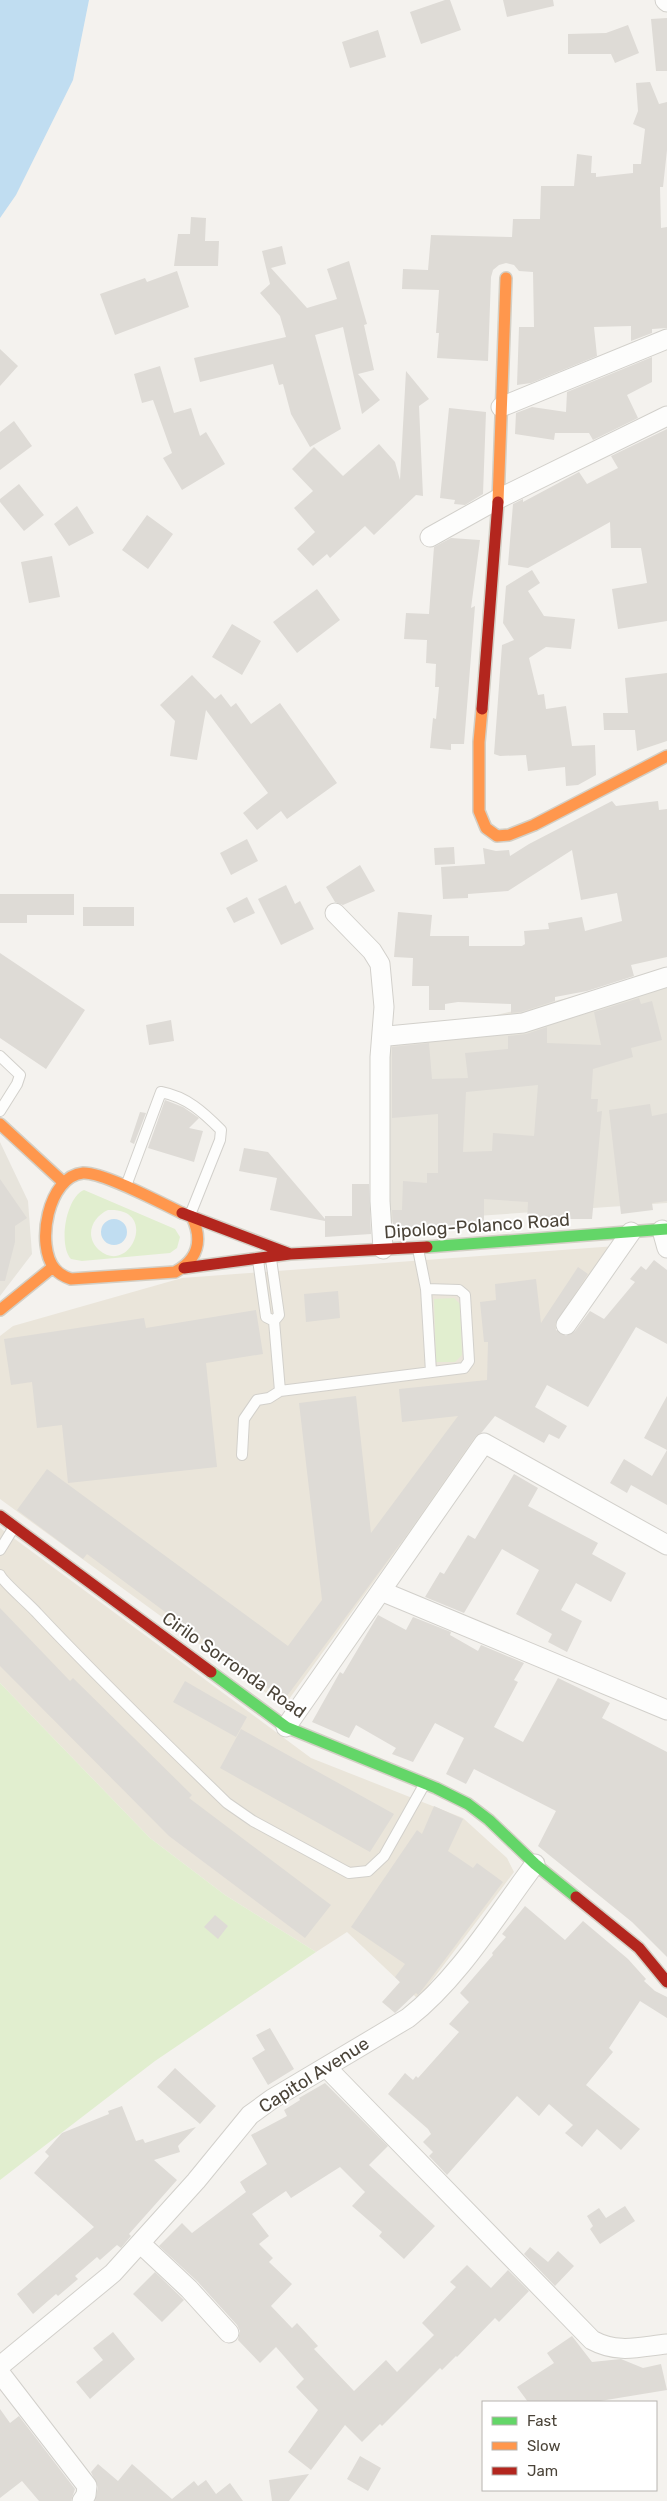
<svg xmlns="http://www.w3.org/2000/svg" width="667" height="2501" font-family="Rubik,sans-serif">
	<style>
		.residential { fill: #e7e4dc }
		.education { fill: #eae5da }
		.green { fill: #e1eecf; fill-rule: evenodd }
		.water { fill: #c0ddf1 }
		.building { fill: #dedbd6; fill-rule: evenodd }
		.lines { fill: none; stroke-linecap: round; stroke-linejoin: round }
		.lane-casing { stroke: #d2d0cb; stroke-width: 12 }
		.street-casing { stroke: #d2d0cb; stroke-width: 21 }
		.fast-casing { stroke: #d3cfc5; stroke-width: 14 }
		.slow-casing { stroke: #d3cfc5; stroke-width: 14 }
		.jam-casing { stroke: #d3cfc5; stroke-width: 14 }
		.lane { stroke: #fdfdfc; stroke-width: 10 }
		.street { stroke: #fdfdfc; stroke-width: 19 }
		.fast { stroke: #63d668; stroke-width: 11 }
		.slow { stroke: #ff974d; stroke-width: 11 }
		.jam { stroke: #b3261e; stroke-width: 11 }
		.labels { text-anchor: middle; stroke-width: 4; stroke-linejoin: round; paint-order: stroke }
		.street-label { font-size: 18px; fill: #4b4439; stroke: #fff }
	</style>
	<rect width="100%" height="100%" fill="#f4f2ee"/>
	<!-- residential -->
	<path class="residential" d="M667 974V1203L388 1222 384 1042Z
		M0 1142 28 1201 32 1254 0 1296Z"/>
	<!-- education -->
	<path class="education" d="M616 1246 284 1706 0 1499V1336L13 1326 182 1278Z
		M0 1528 311 1758 463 1818 507 1858 514 1872 418 1999 347 1932 316 1952 225 1895 150 1838 0 1683Z"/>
	<!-- green -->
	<path class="green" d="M84 1190 175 1229 180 1237 177 1248 170 1253 82 1261 71 1259C58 1245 66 1197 84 1190ZM108 1210C160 1207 130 1277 99 1250 84 1236 92 1217 108 1210Z
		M454 1298 460 1304 462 1355 455 1362H436L434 1299Z
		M0 1683 150 1838 225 1895 316 1952 155 2061 0 2180Z"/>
	<!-- water -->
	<path class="water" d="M0 0H89L73 80 16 195 0 218Z
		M101 1232a13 13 0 1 1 26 0a13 13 0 1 1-26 0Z"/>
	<!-- building -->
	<path class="building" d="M445 0H450L461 30 421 44 410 12Z
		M503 0H553L554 6 507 17Z
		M667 18V71H656L651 19Z
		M628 25 639 53 615 63 611 54H568V34L606 33Z
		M378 30 386 57 350 68 342 42Z
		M650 82 659 104 667 102V150L663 187H660L661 228 667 227V328L652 329V333L631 341V326L594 327 597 356 531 383 517 385 519 327H534L533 272 519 271 514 265 506 263 499 265 493 270 491 277 488 361 437 358 439 333H436L439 290 402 289 403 269 428 270 431 235 512 237 513 219H540L541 186H574L577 154 592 156 591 173H596V177L633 173V164H641L645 129 633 124 638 111 636 83Z
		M191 217 206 218 205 241H219L218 266H174L178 234H190Z
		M282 246 286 264 271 268 307 308 337 299 327 269 349 261 367 324 364 325 374 370 358 374 380 400 362 414 343 327 315 335 341 429 310 447 291 414 283 384 279 385 273 364 200 382 194 358 286 337 280 316 260 293 270 284 262 251Z
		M177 271 189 307 115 335 100 294 145 278 147 282Z
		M0 349 18 366 0 386Z
		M652 357V382L627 395 638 418 593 440 589 433H555L554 440 515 434 516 413 532 407 566 412 567 392Z
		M160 366 174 413 191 408 200 436 206 432 225 464 182 490 163 458 172 453 153 400 142 403 134 374Z
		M406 371 429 399 419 406 423 496 416 495 374 535 365 526 330 558 327 554 313 566 297 549 315 532 294 508 313 491 292 469 314 447 343 476 379 444 395 462 400 480Z
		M449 408 486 412 483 494 465 505 454 504 455 500 440 498Z
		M14 421 32 446 0 470V432Z
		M667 429V621L618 629 612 589 647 583 641 548H611L610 522 528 568 508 565 513 504 523 499V502L579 472 587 484 618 468 611 456Z
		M19 484 44 515 24 531 0 502V499Z
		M77 506 94 533 69 546 54 524Z
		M147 515 173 534 148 569 122 550Z
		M451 538 480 540 471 608 475 606 464 744H451V750L430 748 433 718 436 719 439 687H435L436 664 426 663 427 640 404 639 406 613 429 614 434 547Z
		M52 556 60 597 29 603 21 562Z
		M532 570 540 583 528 591 544 616 575 619 571 649 546 647 529 658 538 695 544 694 546 709 566 706 572 746 595 745 596 775 578 785 566 786 565 767 528 771 526 755 500 756 494 754 502 645 514 640 503 623 506 586Z
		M317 589 340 620 297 653 273 622Z
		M232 624 261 641 242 675 212 657Z
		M667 673V741L637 751 635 730H604L603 713H628L625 678Z
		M192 675 215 699 221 694 231 707 236 703 251 724 280 703 337 783 287 819 281 811 257 830 243 813 268 793 206 710 197 760 170 756 175 721 160 705Z
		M612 801 616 806 658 801 659 810 667 809V957L631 965 634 976 587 991 555 997V1001L521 1012 511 1013V1004L458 1002 445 1004V1010H429V986H412L413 958 394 957 398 912 432 915 430 936H469V946H522L525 944 524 931 549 929 548 923 582 917 585 931 622 921 617 893 581 900 572 850 508 891 468 894V898L443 899 441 867 485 864 483 848 496 851 509 850 510 856 529 844Z
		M247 839 258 861 231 875 220 853Z
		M454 847 455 864 435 865 434 848Z
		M360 865 375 891 343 905 335 902 326 887Z
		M286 885 295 904 300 901 314 929 281 945 258 899Z
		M0 894H74V915H27V923H0Z
		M247 897 255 913 234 923 226 908Z
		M83 907H134V926H83Z
		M0 953 85 1010 46 1069 0 1038Z
		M639 998 641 1004 652 1001 662 1040 631 1048 633 1057 593 1069 591 1099H598L597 1112 602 1111 592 1219H563V1222L546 1223 527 1222 528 1202 484 1199V1228L393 1231 392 1210H402L403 1181 427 1183V1173H438V1114L392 1118V1047L429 1043 432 1079 468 1078 465 1053 508 1049V1036L526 1034 547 1027V1043L601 1045 594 1012ZM538 1085 534 1136 493 1133 492 1151 463 1152 466 1092Z
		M171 1020 174 1041 149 1045 146 1025Z
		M165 1100 183 1107 199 1118 189 1128 203 1131 194 1162 148 1148Z
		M650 1104 652 1116 667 1113V1201L652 1203 653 1210 621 1214 609 1110Z
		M140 1112 146 1113 134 1144 130 1142Z
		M244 1148 268 1152 325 1219V1216H352V1184H369L371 1234 325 1237V1221L270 1210 277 1178 239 1171Z
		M0 1179 27 1218 15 1226V1242L5 1281H0Z
		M654 1260 667 1270V1344L636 1327 588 1407 547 1385 535 1407 567 1426 559 1439 549 1434 544 1443 495 1416 482 1432 475 1437 406 1536 284 1700 87 1554 83 1559 17 1510 47 1469 288 1646 322 1600 299 1403 356 1396 371 1533 458 1416 402 1422 399 1389 487 1380 488 1342H484L480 1302 496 1300 495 1284 536 1279 541 1323 578 1267 588 1274 555 1324 556 1330 566 1336 575 1331 590 1311 604 1319 635 1282 630 1279 641 1266 646 1270Z
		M338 1291 340 1318 306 1322 304 1294Z
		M256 1310 263 1354 206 1363 217 1467 68 1483 62 1425 37 1428 32 1382 11 1385 4 1339 144 1318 146 1328Z
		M667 1396V1505L631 1485 627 1493 610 1483 624 1459 652 1476 667 1450 644 1438Z
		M514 1474 538 1488 528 1506 598 1543 592 1554 626 1573 611 1602 576 1583 561 1610 582 1621 567 1652 548 1642 552 1634 516 1614 539 1570 502 1549 464 1613 425 1597 440 1572 444 1574 468 1535 475 1539Z
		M0 1608 70 1681 73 1678 192 1795 189 1798 331 1905 305 1938 169 1836 0 1666Z
		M378 1615 406 1630 413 1617 451 1632 450 1635 478 1651 481 1645 524 1663 514 1680 518 1682 494 1727 523 1742 558 1678 610 1703 602 1718 667 1752V1957L632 1922 538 1846 556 1811 474 1769 466 1784 446 1774 464 1738 435 1723 413 1762 392 1754 396 1748 356 1725 349 1738 312 1722 340 1672 343 1674Z
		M185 1681 247 1717 236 1737 173 1702Z
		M241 1729 394 1814 370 1852 220 1768Z
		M434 1806 463 1819 448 1851 473 1868 477 1863 503 1882 422 1990 418 1995 416 1993 395 2013 382 2002 400 1982 395 1977 405 1964 351 1927 417 1830 422 1834Z
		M525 1906 565 1940 583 1921 628 1959 646 1979 644 1981 655 1991 667 1997V2018L640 2001 609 2048 613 2052 586 2085 640 2129 621 2150 597 2129 582 2147 565 2133 573 2125 549 2104 539 2116 517 2096 447 2175 429 2156 433 2152 423 2142 431 2134 428 2129 388 2094 405 2073 413 2080 416 2076 418 2078 459 2032 449 2024 469 2002 460 1993 493 1955 492 1953 506 1937 502 1934Z
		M215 1915 228 1926 218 1939 204 1927Z
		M270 2028 294 2069 268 2085 252 2058 265 2050 256 2035Z
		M175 2068 216 2106 200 2124 157 2087Z
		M325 2083 388 2146 369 2165 435 2226 404 2259 379 2236 382 2232 352 2206 365 2192 340 2167 291 2198 286 2191 252 2214 269 2236 259 2244 273 2258 269 2262 292 2284 271 2306 292 2328 297 2323 318 2346 314 2349 354 2391 386 2360 397 2372 434 2335 422 2323 456 2287 450 2282 467 2265 491 2288 508 2270 529 2291 499 2322 495 2318 457 2357 456 2356 442 2370 440 2368 382 2426 380 2424 362 2442 345 2425 311 2470 288 2452 318 2410 296 2387 304 2379 276 2347 260 2363 238 2340 240 2331 237 2325 197 2281 159 2246 182 2223 192 2233 246 2192 240 2182 267 2164 251 2135 287 2116 284 2110 300 2100 299 2098Z
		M122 2106 136 2141 143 2139 145 2143 196 2127 178 2146 180 2152 154 2160 177 2180 129 2234 131 2236 121 2248 117 2245 100 2260 97 2257 75 2276 78 2279 58 2296 56 2294 33 2314 17 2294 94 2227 34 2173 49 2156 45 2152 62 2133 109 2114 108 2111Z
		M625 2206 635 2221 600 2244 590 2229 593 2226 587 2216 599 2208 606 2218Z
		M530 2247 548 2262 558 2251 574 2266 555 2286 524 2254Z
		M155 2272 184 2300 162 2322 133 2294Z
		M113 2332 135 2359 90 2399 76 2382 103 2360 93 2348Z
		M572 2336 592 2362 621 2359 643 2368 661 2364 667 2390 594 2402H528L517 2387 554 2363 547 2353Z
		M0 2409 10 2423 19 2416 75 2489 71 2501H39L22 2481 0 2498Z
		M360 2456 381 2468 368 2491 347 2479Z
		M98 2464 118 2481 132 2464 172 2499 194 2481 198 2486 206 2480 216 2494 230 2483 243 2501H95L98 2487 91 2472Z
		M309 2474 289 2501H272L269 2480Z"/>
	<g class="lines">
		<!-- lane casing -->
		<g class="lane-casing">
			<path id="lane" d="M0 1056 20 1075 17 1084 0 1111
				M126 1186 161 1092C187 1097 203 1112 221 1130L220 1140 190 1215
				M418 1249 426 1289 431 1372
				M258 1260 266 1317 274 1321
				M280 1391 464 1368 469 1361 465 1295 459 1290 426 1289
				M242 1455 244 1419 257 1400 269 1398 280 1391 274 1321 279 1315 271 1259
				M0 1550 14 1527
				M0 1575C3 1582 29 1604 37 1613 98 1678 163 1741 227 1803L253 1821 349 1873 368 1871 384 1856 424 1785"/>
		</g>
		<!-- street casing -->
		<g class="street-casing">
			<path id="street" d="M665 0 667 2
				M501 407 667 339
				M430 537 498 499 667 416
				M335 913 372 951 380 964 384 1007 380 1057V1201L383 1249
				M382 1038 388 1036 523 1023 667 977
				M662 1230 667 1248
				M566 1325 631 1232
				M381 1591 667 1710
				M286 1727 484 1443 667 1545
				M326 2067 592 2340C618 2354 639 2347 667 2344
				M141 2244 189 2289 229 2333
				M0 2366 113 2273 196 2181 250 2115 272 2099 408 2018C459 1978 496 1916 535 1864
				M0 2373 87 2486 86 2495 82 2501"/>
		</g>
		<!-- fast casing -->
		<g class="fast-casing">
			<path id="fast" d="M427 1247 667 1229
				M211 1672 286 1727 436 1788 468 1804 489 1820 535 1864 576 1897"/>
		</g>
		<!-- slow casing -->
		<g class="slow-casing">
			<path id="slow" d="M498 502 506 278
				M482 709 479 742V811L486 828 497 836 509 835 534 825 667 756
				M0 1124 63 1182
				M182 1213C161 1203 103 1172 83 1173 48 1176 35 1246 55 1269 59 1274 65 1277 71 1279L175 1272C198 1260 203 1240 192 1217
				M0 1310 53 1267"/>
		</g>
		<!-- jam casing -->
		<g class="jam-casing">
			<path id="jam" d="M482 709 498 502
				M182 1213 290 1254
				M184 1268 290 1254 427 1247
				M0 1516 211 1672
				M576 1897 639 1948 667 1982"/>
		</g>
		<!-- lane -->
		<use href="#lane" class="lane"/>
		<!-- street -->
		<use href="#street" class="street"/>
		<!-- fast -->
		<use href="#fast" class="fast"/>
		<!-- slow -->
		<use href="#slow" class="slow"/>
		<!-- jam -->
		<use href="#jam" class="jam"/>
	</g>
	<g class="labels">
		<!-- street labels -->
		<g class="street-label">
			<text transform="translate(477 1226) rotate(-4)" y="6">Dipolog-Polanco Road</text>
			<text transform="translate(234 1665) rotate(35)" y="6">Cirilo Sorronda Road</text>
			<text transform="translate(314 2075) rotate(-32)" y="6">Capitol Avenue</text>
		</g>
	</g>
	<!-- legend -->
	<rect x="482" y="2401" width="175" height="90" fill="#ffffff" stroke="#b7b4b0"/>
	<rect x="492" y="2417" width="25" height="8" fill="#63d668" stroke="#b7b4b0"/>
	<text x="527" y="2426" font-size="15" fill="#4b4439">Fast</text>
	<rect x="492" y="2442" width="25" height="8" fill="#ff974d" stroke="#b7b4b0"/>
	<text x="527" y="2451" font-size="15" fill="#4b4439">Slow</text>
	<rect x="492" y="2467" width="25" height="8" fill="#b3261e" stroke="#b7b4b0"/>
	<text x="527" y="2476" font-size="15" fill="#4b4439">Jam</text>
</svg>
